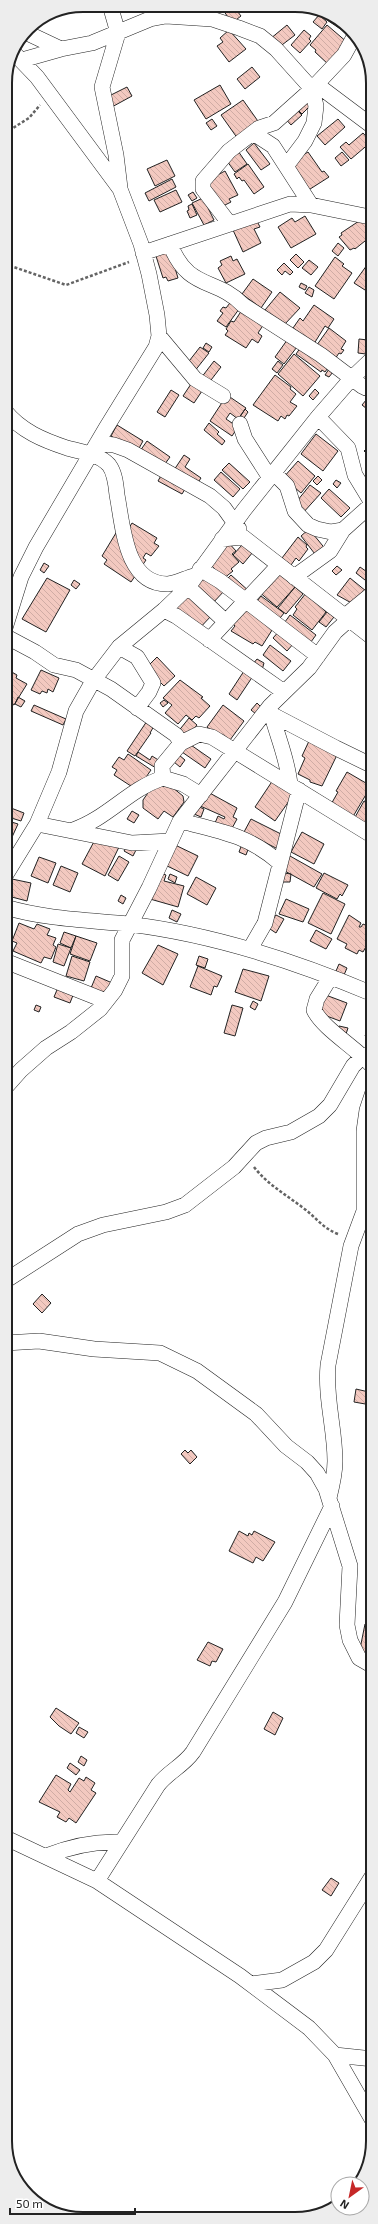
<svg xmlns="http://www.w3.org/2000/svg" width="378" height="2224" font-family="'Exo 2',sans-serif">
	<style>
		.building { fill: url(#building-back-hatch); stroke: #222 }
		.lines { fill: none; stroke-linecap: round; stroke-linejoin: round }
		.street-casing { stroke: #222; stroke-width: 16 }
		.path { stroke: #646464; stroke-width: 2.5; stroke-dasharray: 3 2; stroke-linecap: butt }
		.street { stroke: #fff; stroke-width: 15 }
		.rim { fill: none; stroke: #222; stroke-width: 2 }
	</style>
	<defs>
		<pattern id="building-back-hatch" width="6" height="6" patternUnits="userSpaceOnUse"><rect width="6" height="6" fill="#f3c9c0"/><path d="M-1 5l2 2M0 0l6 6M5-1l2 2" fill="none" stroke="#d0aca5"/></pattern>
	</defs>
	<rect width="100%" height="100%" fill="#fff"/>
	<!-- building -->
	<path class="building" d="M149 6H160L151 11Z
		M221 7H234L241 16 232 23Z
		M323 13 348 28 345 32 321 16Z
		M319 15 327 22 322 29 313 22Z
		M287 25 295 35 278 48 270 39Z
		M327 25 348 43 329 65 315 52 316 50 310 45Z
		M229 30 246 49 229 62 217 46 223 42 220 38Z
		M304 30 311 36 309 39 311 41 300 53 291 45Z
		M252 67 260 77 245 89 237 79Z
		M220 85 231 104 206 119 194 100Z
		M127 87 132 96 110 108 105 98Z
		M303 99 310 106 302 114 295 107Z
		M243 100 260 124 238 139 221 115Z
		M294 107 302 115 291 125 284 117Z
		M212 119 217 126 211 130 206 123Z
		M338 119 345 127 325 145 317 136Z
		M363 133 371 142 351 159 340 147 346 142 349 145Z
		M254 143 270 164 261 170 246 150Z
		M236 148 247 164 235 172 224 157Z
		M308 152 322 172 324 171 329 177 307 191 289 164Z
		M342 152 349 160 341 166 335 158Z
		M167 160 175 176 155 186 147 169Z
		M248 164 264 187 254 194 244 180 242 181 239 177 237 179 234 174Z
		M225 171 238 195 229 199 231 202 221 207 206 181Z
		M172 179 176 187 149 201 145 193Z
		M176 190 182 202 160 212 154 200Z
		M193 192 197 198 192 201 188 195Z
		M203 198 214 220 204 225 192 203Z
		M192 204 197 215 190 218 187 211 189 210 188 206Z
		M305 216 316 234 291 248 278 227 292 218 295 222Z
		M255 217 260 227 254 229 261 243 243 252 233 230Z
		M362 219 371 230 367 233 370 237 355 249 354 248 350 250 339 237 342 235 341 233Z
		M338 243 344 248 338 256 332 251Z
		M169 248 178 278 168 281 166 277 163 278 155 253Z
		M296 254 304 262 298 268 290 260Z
		M231 256 233 261 237 259 245 274 226 283 218 268 222 265 220 261Z
		M335 257 344 264 342 266 352 273 334 299 315 286Z
		M309 260 318 267 311 275 302 268Z
		M284 263 293 272 290 275 285 271 282 275 277 270Z
		M367 265 372 269V291L367 287 365 290 354 283Z
		M253 279 272 292 261 308 242 294Z
		M301 283 307 286 305 290 299 287Z
		M309 287 314 290 312 297 305 293Z
		M280 292 300 308 284 325 265 310Z
		M233 299 242 305 226 327 217 321 223 313 220 311 223 307 226 308Z
		M246 304 266 321 258 333 262 336 258 343 252 339 246 348 225 335 228 331 226 329 231 321 234 322Z
		M314 305 334 319 328 328 325 326 312 347 301 334 293 328 300 318 303 321Z
		M329 328 346 341 341 349 344 350 341 354 339 353 333 362 314 349Z
		M290 336 300 343 284 364 275 357Z
		M359 339 368 340 366 354 358 353Z
		M206 343 212 347 209 352 203 348Z
		M303 344 330 365 325 372 322 370 321 372 296 354Z
		M200 347 209 353 194 372 186 365Z
		M294 354 320 376 303 396 278 374Z
		M214 361 221 367 208 384 201 378Z
		M278 361 283 365 277 373 272 369Z
		M329 369 333 372 329 377 325 375Z
		M275 375 291 387 290 389 296 394 290 402 297 406 289 416 287 415 285 419 281 416 278 421 253 405Z
		M193 381 204 388 194 403 183 396Z
		M315 389 319 393 313 400 309 396Z
		M171 390 179 395 165 417 157 412Z
		M371 394 372 395V413L362 405Z
		M227 395 246 408 238 419 230 413 226 419 238 427 232 436 210 421Z
		M245 409 248 412 244 418 238 420Z
		M209 423 219 432 217 434 225 441 222 445 204 430Z
		M117 425 143 441 137 452 111 436Z
		M316 434 338 451 323 471 301 454Z
		M372 438V464L368 459 370 457 364 451 370 445 368 443Z
		M147 441 170 457 162 468 140 451Z
		M184 455 190 459 185 467 201 478 195 487 174 470Z
		M298 461 315 476 301 493 283 478Z
		M229 463 250 482 243 489 222 470Z
		M163 472 187 486 182 494 158 481Z
		M221 472 240 489 233 497 214 480Z
		M318 476 322 480 317 485 313 481Z
		M336 480 341 483 337 488 333 484Z
		M310 485 321 493 302 514 293 506Z
		M329 489 350 508 341 517 321 498Z
		M132 523 157 538 154 543 159 546 151 556 146 553 143 558 146 560 131 582 104 564 107 560 102 556 119 528 126 533Z
		M309 529 327 551 318 558 301 536Z
		M298 537 307 545 306 547 308 549 299 561 296 558 291 565 282 558Z
		M228 542 236 551 232 554 239 562 231 569 233 571 223 579 207 560Z
		M242 545 253 552 243 564 233 555Z
		M44 563 49 566 44 573 40 570Z
		M337 566 342 570 336 575 332 571Z
		M360 567 370 574 365 580 356 573Z
		M275 571 296 586 277 607 258 591Z
		M206 572 226 589 211 605 192 589Z
		M231 575 250 592 243 598 225 581Z
		M47 578 70 590 46 632 22 619Z
		M350 578 366 591 355 605 337 595Z
		M74 580 80 584 76 589 71 585Z
		M295 587 303 594 286 614 278 608Z
		M306 593 326 612 312 630 293 615 297 609 295 607Z
		M189 594 212 615 197 631 174 610Z
		M261 596 284 613 277 622 254 605Z
		M244 607 274 627 262 646 255 642 253 644 231 631 235 626 232 623Z
		M327 612 334 617 326 627 319 622Z
		M290 615 316 635 308 646 282 626Z
		M280 630 294 643 287 651 273 638Z
		M270 645 291 661 283 671 263 655Z
		M157 657 175 676 164 686 146 668Z
		M257 659 264 663 262 670 253 664Z
		M41 670 59 678 53 692 48 689 47 693 42 691 40 694 31 690Z
		M10 671 17 675 16 678 27 684 14 705 5 700V672L8 674Z
		M244 671 253 676 237 700 229 694Z
		M180 680 203 697 201 698 210 706 199 718 196 716 192 720 186 715 178 724 165 713 172 705 163 698Z
		M18 697 25 701 21 707 15 704Z
		M164 700 168 703 163 707 160 703Z
		M257 703 261 707 256 714 251 710Z
		M34 705 66 719 63 725 31 711Z
		M223 705 244 721 230 740 222 734 220 737 207 727Z
		M189 718 197 725 185 740 177 733Z
		M147 721 154 726 150 733H151L135 756 127 751Z
		M309 741 337 755 322 786 310 782V780L298 774 305 758 302 756Z
		M188 743 211 759 205 768 182 752Z
		M138 752 150 760 152 756 160 761 156 768 136 756Z
		M128 754 151 770 137 790 114 775 117 770 112 767 119 757 124 760Z
		M179 755 185 760 180 767 174 762Z
		M347 772 371 786 351 820 330 806 338 792 336 791Z
		M162 779 183 796 184 802 173 817 164 811 158 819 143 808V800L152 787Z
		M273 780 294 794 275 821 255 807Z
		M373 787V805L365 801Z
		M206 791 237 808 233 817 237 819 230 832 215 823 218 816 224 819 225 817 198 805Z
		M364 801 373 806V830L354 819Z
		M197 806 204 809 201 817 194 814Z
		M11 808 24 813 21 821 8 817Z
		M132 811 139 815 134 823 127 819Z
		M251 819 285 836 278 849 244 832Z
		M5 820 18 824 8 846 5 845Z
		M302 832 324 844 314 864 291 852Z
		M97 836 119 847 105 876 82 864Z
		M129 843 137 848 133 856 124 851Z
		M173 844 198 856 188 876 163 864Z
		M242 844 249 847 246 855 239 852Z
		M119 856 129 862 118 881 108 875Z
		M290 856 322 874 314 887 283 870Z
		M39 857 56 863 48 883 31 876Z
		M61 866 78 873 70 892 53 885Z
		M158 872 166 875 164 881 184 886 178 907 150 899Z
		M284 873 291 874 290 882H282Z
		M324 873 348 885 342 896 340 894 337 899 316 888Z
		M170 874 177 877 175 883 168 879Z
		M196 877 216 888 207 905 187 894Z
		M12 879 31 883 27 901 8 896Z
		M323 893 345 904 331 934 308 923Z
		M121 895 126 898 123 904 118 901Z
		M286 899 309 909 303 922 279 914Z
		M172 910 181 914 177 922 169 918Z
		M276 915 284 919 276 933 267 927Z
		M349 915 361 923 359 927H361L363 924 372 928 373 934 363 952 359 950 357 954 345 948 347 944 337 939Z
		M19 923 34 929 37 924 50 929 47 935 56 938 53 945 56 947 51 959 44 957 41 963 13 951 17 943 12 941Z
		M316 930 332 939 326 949 310 941Z
		M64 932 76 936 71 948 60 943Z
		M76 936 97 943 90 961 70 954Z
		M58 944 71 948 64 966 53 962Z
		M158 945 178 954 163 985 142 973Z
		M5 948 12 951 9 957 5 955Z
		M72 956 90 962 84 981 66 976Z
		M199 956 208 959 205 968 196 965Z
		M339 964 347 968 344 975 336 971Z
		M198 966 222 976 217 987 214 986 211 995 190 987Z
		M243 969 269 976 261 1001 235 992Z
		M96 976 117 985 112 998 91 988Z
		M59 985 75 990 70 1003 54 997Z
		M323 994 347 1003 340 1021 316 1012Z
		M253 1001 258 1004 255 1010 250 1007Z
		M36 1005 41 1007 39 1012 34 1010Z
		M232 1005 243 1008 235 1036 224 1033Z
		M373 1018V1039L365 1036Z
		M339 1026 348 1028 346 1034 337 1032Z
		M42 1294 51 1303 42 1313 33 1304Z
		M356 1389 373 1393 371 1405 354 1402Z
		M185 1450 188 1453 191 1450 197 1457 190 1464 181 1454Z
		M239 1531 248 1536 249 1533 252 1535 254 1531 275 1542 263 1561 256 1557 253 1563 229 1551Z
		M365 1624 373 1626V1663L359 1654Z
		M208 1642 223 1649 216 1662 212 1661 210 1666 197 1660Z
		M56 1708 79 1723 71 1734 59 1726 50 1717Z
		M273 1712 283 1718 275 1735 264 1729Z
		M79 1727 88 1732 84 1738 76 1733Z
		M81 1756 87 1760 84 1766 78 1762Z
		M70 1763 80 1770 76 1775 67 1768Z
		M56 1775 71 1784 68 1790 70 1792 79 1778 84 1781 86 1777 95 1783 91 1790 96 1793 76 1823 69 1818 66 1822 57 1817 60 1812 39 1802Z
		M331 1878 339 1883 331 1896 322 1890Z"/>
	<g class="lines">
		<!-- street casing -->
		<g class="street-casing">
			<path id="street" d="M110 5 118 33 102 87 116 155 120 188
				M25 32 61 49
				M22 60 61 49 92 43 150 19 166 16 212 19 239 28 260 36 276 49 312 89 316 106 314 123 305 141 287 165
				M316 84 372 126
				M253 133 273 146 311 205
				M229 223 203 189V181L229 151 259 128 274 123 312 89 344 55 355 35
				M170 244C188 291 216 277 243 305L321 355 362 386 366 388 372 386
				M143 253 290 204 311 205 370 217
				M159 336 195 379 223 396
				M5 411C21 431 43 440 67 448 81 452 99 454 109 465 115 473 116 485 117 495 123 525 125 585 168 584 177 583 186 578 194 576
				M318 417 348 448 355 475 372 503
				M240 424 245 439 270 478
				M97 443 114 445 128 450 210 496 224 508 239 529
				M274 473 287 486 295 511 308 525 317 529 331 532 343 530 372 504
				M222 539 243 537 373 638
				M200 569 220 581 318 656
				M294 577 330 551 343 530
				M188 587 226 622
				M164 610 176 616 284 692
				M345 616 373 593
				M5 628 21 577 36 547 106 428 156 347 159 336 157 315 149 274 141 244 120 189 37 77 12 51
				M5 636 35 652 54 665 76 670 111 689 176 735 181 743 162 766 163 778
				M209 640 278 566
				M119 647 137 657 153 683 149 692 137 708
				M270 708C276 734 288 759 290 785
				M271 714 336 748 373 766
				M181 743 199 734 212 737 373 836
				M180 821C220 831 248 835 280 863
				M37 824 132 843 170 841
				M73 830C108 818 129 789 163 778L183 784 201 795
				M5 876 37 824 59 772 76 711 93 681 119 647 164 610 188 587 244 510 318 417 351 379 372 359
				M5 907C45 919 87 920 128 924 212 934 295 961 373 994
				M250 949 265 923 299 790
				M5 961 106 1001
				M330 978 317 999 314 1010C323 1029 358 1049 373 1067
				M5 1088 21 1070 46 1048 71 1032 100 1009 115 990 122 976V940L149 888 180 821 270 706 309 668 335 632 345 623 373 614
				M5 1281 78 1234 103 1225 166 1212 185 1205 234 1167 256 1143 266 1138 291 1132 319 1116 330 1105 353 1066 363 1056 373 1054
				M5 1343 39 1341 94 1349 160 1353 197 1371 256 1414 286 1446 307 1462 317 1473 326 1489 350 1566 347 1625 350 1640 359 1658 373 1666
				M329 1498C332 1486 335 1474 335 1461 335 1429 325 1398 328 1365L351 1246 364 1211V1131L367 1110 373 1092
				M6 1838 97 1881 240 1976 309 2028 335 2055 373 2121
				M46 1856C71 1846 93 1841 120 1842
				M97 1881 158 1785C168 1772 183 1766 193 1752L285 1602 332 1506
				M251 1984 282 1980 314 1962 326 1950 373 1875
				M335 2055 373 2059"/>
		</g>
		<!-- path -->
		<path class="path" d="M5 133 29 118 40 105
			M5 264 66 285 129 262
			M254 1167C267 1184 285 1194 302 1207 315 1216 322 1228 338 1234"/>
		<!-- street -->
		<use href="#street" class="street"/>
	</g>
	<!-- crop -->
	<path d="M0 0H378V2224H0ZM83 12H295A71 71 0 0 1 366 83V2141A71 71 0 0 1 295 2212H83A71 71 0 0 1 12 2141V83A71 71 0 0 1 83 12Z" fill="#ededed" fill-rule="evenodd"/>
	<path class="rim" d="M83 12H295A71 71 0 0 1 366 83V2141A71 71 0 0 1 295 2212H83A71 71 0 0 1 12 2141V83A71 71 0 0 1 83 12Z"/>
	<!-- north arrow -->
	<g transform="translate(350 2196) rotate(213)"><circle r="19" fill="#ffffff" stroke="#a7a7a7"/>
	<path d="M0-3L7 15L0 10L-7 15Z" fill="#c62828"/>
	<text y="-6" font-size="11" font-weight="bold" text-anchor="middle" fill="#222222">N</text>
	</g>
	<!-- scale -->
	<path d="M10 2208v6h125v-6" fill="none" stroke="#222222" stroke-width="2"/>
	<text x="16" y="2208" font-size="12" fill="#222222" stroke="#ffffff" stroke-width="3" paint-order="stroke">50 m</text>
</svg>
